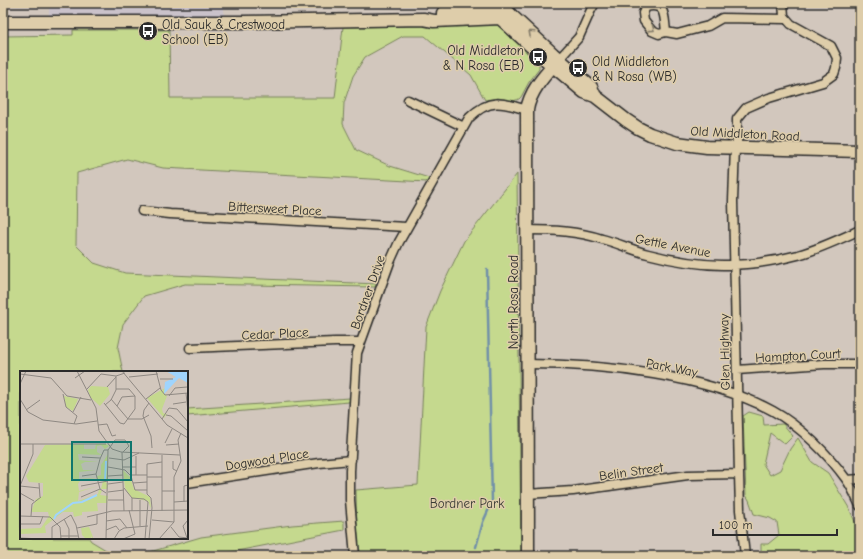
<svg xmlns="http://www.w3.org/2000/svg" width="863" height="559" font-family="'Comic Neue',sans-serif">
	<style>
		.built { fill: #cac2ca }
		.green { fill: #c5d98e; stroke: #78825c }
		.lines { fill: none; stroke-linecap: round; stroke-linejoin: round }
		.stream { stroke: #7190a9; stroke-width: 2.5 }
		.street-casing { stroke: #2b2b2b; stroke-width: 11 }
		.secondary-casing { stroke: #2b2b2b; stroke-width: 15 }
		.street { stroke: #decdaa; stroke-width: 8 }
		.secondary { stroke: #decdaa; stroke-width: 12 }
		.oneway { stroke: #847c6a }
		.labels { text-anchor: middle; stroke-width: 3; stroke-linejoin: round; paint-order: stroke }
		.poi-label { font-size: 13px; fill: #2b2b2b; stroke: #decdaa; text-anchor: start }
		.street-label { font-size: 13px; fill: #2b2b2b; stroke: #decdaa }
		.park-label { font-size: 13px; fill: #3a3c35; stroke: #decdaa }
		.inset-river { fill: none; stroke: #9fd4fd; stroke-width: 2 }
		.inset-road { fill: none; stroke: #8f8983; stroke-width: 1 }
		.view { fill: #0f766e; fill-opacity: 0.15; stroke: #0f766e; stroke-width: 2 }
		.inset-edge { fill: none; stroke: #2b2b2b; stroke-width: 2 }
	</style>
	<rect width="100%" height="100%" fill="#d2c7bd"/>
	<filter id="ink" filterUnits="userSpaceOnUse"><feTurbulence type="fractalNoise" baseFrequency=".025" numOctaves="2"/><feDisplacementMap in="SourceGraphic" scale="8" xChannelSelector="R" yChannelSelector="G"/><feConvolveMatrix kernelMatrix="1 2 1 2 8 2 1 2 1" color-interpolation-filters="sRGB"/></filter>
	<g filter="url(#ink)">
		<!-- built -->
		<path class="built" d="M49 3H224V22H49Z"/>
		<!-- green -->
		<path class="green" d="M497 25 502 27 539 62V69L529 82 521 97 519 99 513 101 498 98 485 100 471 75 425 36H403L365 57 353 76 344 103 343 124 356 150 390 166 429 178 427 182 163 168 127 159 77 173 76 245 94 263 125 273 377 284 375 287 185 284 144 296 123 324 118 348 123 372H21V538H89L91 541 116 556H3V36L73 35V30H169L170 98H335L343 27Z
			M517 174 521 556H361L357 537 356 490 418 485 426 327 440 291 464 241Z
			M350 398 349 402 187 416V409Z
			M749 412 763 416 764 425 783 424 793 436 785 444 770 433 763 464 770 475 780 470 790 449 798 438 812 462 828 473 849 508 860 533V556H761V544H768L779 535 777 522 770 518 754 514 749 500 746 495 743 416Z
			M344 521V530L211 556H136L201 537 292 525Z"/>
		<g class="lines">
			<!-- stream -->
			<path class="stream" d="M476 547 483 522 492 502 487 269"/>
			<!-- street casing -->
			<g class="street-casing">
				<path id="street" d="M666 32C664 18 667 2 646 7L643 13 644 21 652 31 659 34 666 32 677 34 708 26 722 18 785 19
					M559 59 579 37 591 10 595 3
					M408 100 464 127
					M735 147 733 201 739 474 740 510 745 556
					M737 148V119L746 108 769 98 823 82 834 74 836 68 837 58 831 46 791 24 784 16 783 3
					M142 211 170 214 406 227
					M527 230C553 230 577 231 602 239 618 243 632 250 648 254 701 268 744 269 798 255 819 249 840 239 860 230
					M190 348 335 342H361
					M527 364C602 364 707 375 773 411 800 426 828 454 846 479 852 487 856 497 860 506
					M737 370 824 364H860
					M847 480 860 479
					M187 483 319 463 351 460
					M527 494 573 491 688 475 739 474
					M355 556 350 500V471L357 353 390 262 399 242 469 118C489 98 502 102 527 110"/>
			</g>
			<!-- secondary casing -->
			<g class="secondary-casing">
				<path id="secondary" d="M488 3 500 18 546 60 584 92 595 96 626 120 638 128 650 134 677 143 707 147 860 151
					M500 3 513 17 553 54 591 87 595 96
					M443 13 466 10H493L498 9
					M3 22H244L423 19 434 21 500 18
					M528 556 527 110C530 90 546 74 559 59"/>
			</g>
			<!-- street -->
			<use href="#street" class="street"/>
			<!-- secondary -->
			<use href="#secondary" class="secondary"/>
		</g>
		<!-- one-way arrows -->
		<defs><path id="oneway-chevron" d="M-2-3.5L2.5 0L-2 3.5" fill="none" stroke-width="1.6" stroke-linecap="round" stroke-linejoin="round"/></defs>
		<g class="oneway">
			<use href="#oneway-chevron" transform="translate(652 29) rotate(36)"/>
			<use href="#oneway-chevron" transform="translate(531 33) rotate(-137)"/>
		</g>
	</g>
	<!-- icons -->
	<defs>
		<g id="bus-disc" transform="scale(1)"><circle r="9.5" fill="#2b2b2b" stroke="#decdaa"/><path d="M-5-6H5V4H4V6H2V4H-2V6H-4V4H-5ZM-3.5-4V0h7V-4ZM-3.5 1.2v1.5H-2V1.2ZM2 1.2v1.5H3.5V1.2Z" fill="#fff"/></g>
	</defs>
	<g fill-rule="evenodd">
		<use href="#bus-disc" x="148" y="31"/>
		<use href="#bus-disc" x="538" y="57"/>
		<use href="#bus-disc" x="578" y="68"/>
	</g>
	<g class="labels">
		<!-- poi labels -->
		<g class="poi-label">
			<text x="162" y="29">Old Sauk &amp; Crestwood<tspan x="162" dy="15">School (EB)</tspan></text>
			<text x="524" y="55" text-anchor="end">Old Middleton<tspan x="524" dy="15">&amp; N Rosa (EB)</tspan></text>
			<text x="592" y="66">Old Middleton<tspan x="592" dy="15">&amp; N Rosa (WB)</tspan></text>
		</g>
		<!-- street labels -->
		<g class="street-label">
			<text transform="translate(745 133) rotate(3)" y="5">Old Middleton Road</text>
			<text transform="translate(275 208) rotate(3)" y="5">Bittersweet Place</text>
			<text transform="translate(673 245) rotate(11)" y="5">Gettle Avenue</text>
			<text transform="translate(367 292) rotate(-70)" y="5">Bordner Drive</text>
			<text transform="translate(513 302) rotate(-90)" y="5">North Rosa Road</text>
			<text transform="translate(275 333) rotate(-3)" y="5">Cedar Place</text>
			<text transform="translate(724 352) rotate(-91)" y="5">Glen Highway</text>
			<text transform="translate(798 355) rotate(-3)" y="5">Hampton Court</text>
			<text transform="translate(672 367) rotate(11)" y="5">Park Way</text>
			<text transform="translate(267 459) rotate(-9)" y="5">Dogwood Place</text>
			<text transform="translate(631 471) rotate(-8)" y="5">Belin Street</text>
		</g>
		<!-- park labels -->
		<g class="park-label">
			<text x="467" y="508">Bordner Park</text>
		</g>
	</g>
	<!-- overview -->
	<g transform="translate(20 371)">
		<rect width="168" height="168" fill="#d2c7bd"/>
		<path d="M71 15 88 16 90 23 80 35 70 26 68 19ZM145 17 144 22 147 25 142 38 143 42 147 43 144 47 127 27ZM44 25 58 28 53 40 46 36ZM64 73V78H75L76 73H86L89 75 85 78 81 74 77 75V81L82 84 58 83 59 89 78 91H65L61 93 63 99H76L59 101V108L76 107 60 110 58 113 59 120 78 115 59 121 58 130 78 123 79 118 82 120 80 124 88 125 87 132H77L78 140 62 141V144L54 146 53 141H43L25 155 26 162 0 163V158L21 157 29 145 28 141H11L16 128 23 125V112L9 111 6 105 25 74ZM88 83V109L85 110 88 114 87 118H81L83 110H77V105L81 104V94ZM103 99 110 106 114 118 130 126 131 138 128 130 112 127 105 117ZM69 156 73 166V168L71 165V168H66L62 164 61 157Z" fill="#c5d98e"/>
		<path d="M146 0H168V12L159 7 144 23 145 11 156 6Z" fill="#9fd4fd"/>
		<path class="inset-river" d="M85 109 86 90M34 148 36 144 53 132 62 131 77 124"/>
		<path class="inset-road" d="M57 0 76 37 79 60 92 78 101 81 160 84M102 0 147 54 168 67M136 0 141 19 145 24 168 22M0 3 31 7 47 25 71 29M109 6 138 3M55 7 65 0M140 8H153M0 13 6 0M87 16 96 6M67 18 81 3 96 5 105 2M96 18H109L115 25M166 22 168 41M43 23 46 36 57 45 54 53M149 25 155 17 167 16M0 28 8 41 23 49 56 53 77 50M91 28 108 48H122L129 44M126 28 140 17M84 32 100 52 104 53 115 38V25M129 32 124 39 123 45 131 65 132 77M153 33 166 31M85 34 91 29 96 19V5M97 35 102 26 115 25M6 39 20 29M53 41 61 26M146 44 151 45 168 60M142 48 149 37 157 38 168 51M78 54 87 53 92 65 96 64M145 72 152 58M0 73H86M146 74 159 73M102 81 104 140M142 84V140M62 86 80 87M89 87 104 89 119 82M153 90V98L157 100M88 96 105 99 111 105 115 119H127M103 96H116M110 104H127M116 104V85M62 105 76 103M88 105 103 104M127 106H142M19 112 20 126M113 112 127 111M88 113 103 111M0 115 13 83V73M0 115 19 117M61 115 88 110M104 117 112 127 124 128 128 131 125 168M142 120H155M88 121 104 119M0 122 14 130M86 122 80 118 76 103 80 88 84 79H88M61 126 80 118M88 129H104M120 129V155M154 131 168 130M164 131V115L168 114M112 140V127M0 145 30 146 40 156 41 168M11 145 12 133 21 126M67 146 92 140 168 139M44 148 49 158V168M132 149 154 151M86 150 100 148 107 157M0 153H20L23 145M151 156 159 166 168 167M57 157 77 153V144M86 159 96 155 99 159M41 165H58M0 167 23 168M167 167 163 155 168 149M32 168V156L51 144 56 154 59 168M86 168 88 79 95 69H105L109 75 103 81M94 168 99 160 104 157 128 155M103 168 115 163 109 139M129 168 132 137 131 127 127 123V93L142 91M139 168 154 151V106L161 90 158 69 161 62"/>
		<path class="view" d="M52 71H111V109H52Z"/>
		<rect width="168" height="168" class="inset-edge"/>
	</g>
	<!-- margin -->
	<rect width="863" height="559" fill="none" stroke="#decdaa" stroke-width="16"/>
	<rect x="8" y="8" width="847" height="543" fill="none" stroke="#2b2b2b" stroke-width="1.5" filter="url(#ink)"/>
	<!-- scale -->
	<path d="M713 529v6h124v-6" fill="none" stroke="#2b2b2b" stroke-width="2"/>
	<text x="719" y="529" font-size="12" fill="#2b2b2b" stroke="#decdaa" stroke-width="3" paint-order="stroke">100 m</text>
</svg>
